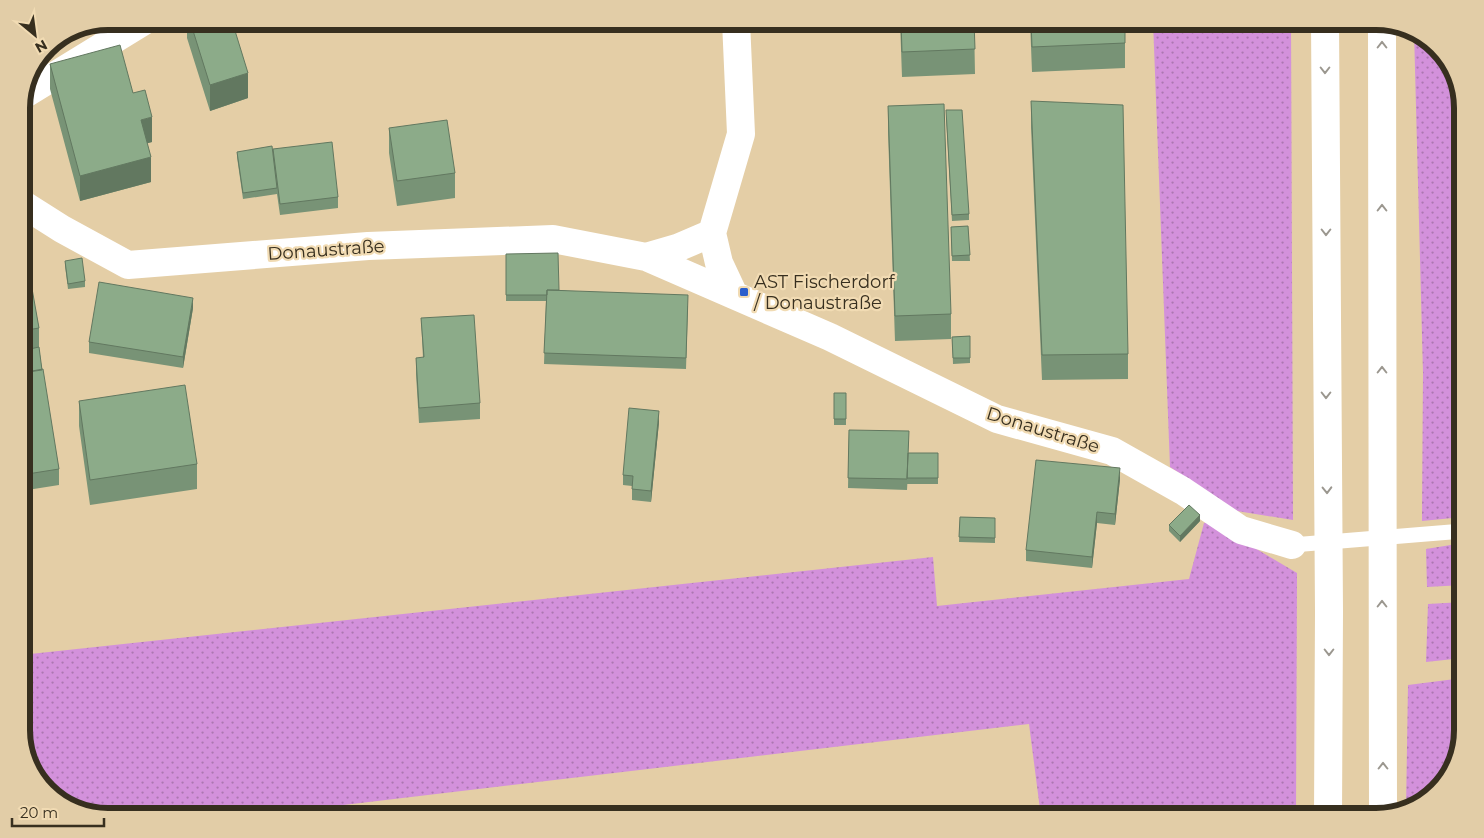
<svg xmlns="http://www.w3.org/2000/svg" width="1484" height="838" font-family="Montserrat,sans-serif">
	<style>
		.grass { fill: url(#grass-dots) }
		.lines { fill: none; stroke-linecap: round; stroke-linejoin: round }
		.lane { stroke: #fff; stroke-width: 15 }
		.street { stroke: #fff; stroke-width: 28 }
		.highway { stroke: #fff; stroke-width: 28 }
		.wall { fill: #789376 }
		.shaded-wall { fill: #627860 }
		.building { fill: #8cab89; stroke: #627860 }
		.oneway { stroke: #9b978f }
		.poi-dot { fill: #2b5ecc; stroke: #f1dbb3; stroke-width: 2 }
		.labels { text-anchor: middle; stroke-width: 4.5; stroke-linejoin: round; paint-order: stroke }
		.street-label { font-size: 18px; fill: #372f1f; stroke: #f1dbb3 }
		.poi-label { font-size: 18px; fill: #372f1f; stroke: #f1dbb3; text-anchor: start }
		.rim { fill: none; stroke: #372f1f; stroke-width: 6 }
	</style>
	<defs>
		<pattern id="grass-dots" width="8" height="8" patternUnits="userSpaceOnUse" patternTransform="scale(1.25)"><rect width="8" height="8" fill="#d391db"/><path d="M2 2h.1M6 6h.1" fill="none" stroke="#ac77b1" stroke-width="1.8" stroke-linecap="round"/></pattern>
	</defs>
	<rect width="100%" height="100%" fill="#e4cea6"/>
	<!-- grass -->
	<path class="grass" d="M1153 21H1291L1293 520 1237 511 1170 467Z
		M1414 31 1419 33 1448 60 1463 102V517L1422 521 1423 373Z
		M1211 522 1297 573 1296 817H1041L1029 724 293 811 294 817H108L65 805 36 778 21 736V655L933 557 937 606 1189 579 1204 523Z
		M1463 543V585L1427 587 1426 549Z
		M1463 602V658L1426 662 1428 604Z
		M1463 678V730L1451 773 1420 805 1406 809 1408 685Z"/>
	<g class="lines">
		<!-- lane -->
		<path class="lane" d="M1292 545 1463 531"/>
		<!-- street -->
		<path class="street" d="M25 94 144 21
			M21 203 62 229 128 265 368 246 553 239 646 257 830 337 997 419 1112 451 1183 491 1241 530 1292 545
			M646 257 677 248 712 233
			M734 295 719 263 712 233 741 134 736 21"/>
		<!-- highway -->
		<path class="highway" d="M1325 21 1329 612 1328 817
			M1382 23 1383 815"/>
	</g>
	<!-- wall -->
	<path class="wall" d="M187 21H232L248 98 210 111 187 38Z
		M900 21H974L975 74 902 77Z
		M1030 21H1125V68L1032 72Z
		M50 64 133 93 152 142 147 143 151 182 80 201 50 89Z
		M1031 101 1128 354V379L1042 380 1031 127Z
		M888 106 951 314V339L895 341 888 131Z
		M946 116 969 214V220L952 221Z
		M389 128 455 173V198L397 206 389 153Z
		M273 149 338 197V208L280 215 277 194 243 199 237 157V152L273 155Z
		M21 215 29 251V257L26 258 39 328V347L42 370 59 469V485L21 491Z
		M968 226 970 261H952L951 227Z
		M506 254 559 290 688 306 686 369 544 364 546 301H506Z
		M65 261 85 281V287L68 289 65 266Z
		M193 308 183 368 89 353V342Z
		M421 318 480 403V419L419 423 416 374V358H423Z
		M970 336V363L953 364 952 337Z
		M834 393H846V425H834Z
		M79 401 197 464V489L90 505 79 426Z
		M659 422 651 502 632 500V486L623 485V475Z
		M849 430 909 442 908 453H938V484H907L908 471 907 490 848 488Z
		M1120 479 1115 525 1097 523 1092 568 1026 561V550Z
		M960 517 995 518V543L959 542Z
		M1200 521 1180 542 1169 531V525Z"/>
	<!-- shaded-wall -->
	<path class="shaded-wall" d="M248 73V98L210 111V85Z
		M152 117V142L141 145V120Z
		M151 157V182L80 201V176Z
		M193 298V308L183 368V357Z
		M659 411V422L651 502V491Z
		M1120 468V479L1115 525V514Z
		M1097 512V523L1092 568V557Z
		M1200 515V521L1180 542V536Z"/>
	<!-- building -->
	<path class="building" d="M190 21H232L248 73 210 85Z
		M901 21H974L975 49 902 52Z
		M1031 21H1125V43L1032 47Z
		M120 45 133 93 145 90 152 117 141 120 151 157 80 176 50 64Z
		M1031 101 1123 105 1128 354 1042 355Z
		M944 104 951 314 895 316 888 106Z
		M946 110H962L969 214 952 215Z
		M447 120 455 173 397 181 389 128Z
		M332 142 338 197 280 204 273 149Z
		M272 146 277 188 243 193 237 152Z
		M21 215H22L29 251 25 252V249L21 250Z
		M968 226 970 255 952 256 951 227Z
		M25 249 39 328 21 331V250Z
		M558 253 559 290H547V295H506V254Z
		M82 258 85 281 68 284 65 261Z
		M99 282 193 298 183 357 89 342Z
		M547 290 688 295 686 358 544 353Z
		M474 315 480 403 419 408 416 358 424 357 421 318Z
		M970 336V358H953L952 337Z
		M39 347 42 370 21 373V351Z
		M43 369 59 469 21 475V373Z
		M185 385 197 464 90 480 79 401Z
		M834 393H846V419H834Z
		M629 408 659 411 651 491 632 489 633 476 623 475Z
		M849 430 909 431 907 479 848 478Z
		M908 453H938V478H907Z
		M1036 460 1120 468 1115 514 1097 512 1092 557 1026 550Z
		M1189 505 1200 515 1180 536 1169 525Z
		M960 517 995 518V538L959 537Z"/>
	<!-- one-way arrows -->
	<defs><path id="oneway-chevron" d="M-2-3.5L2.5 0L-2 3.5" fill="none" stroke-width="1.6" stroke-linecap="round" stroke-linejoin="round" transform="scale(1.25)"/></defs>
	<g class="oneway">
		<use href="#oneway-chevron" transform="translate(1382 45) rotate(-90)"/>
		<use href="#oneway-chevron" transform="translate(1325 70) rotate(90)"/>
		<use href="#oneway-chevron" transform="translate(1382 208) rotate(-90)"/>
		<use href="#oneway-chevron" transform="translate(1326 232) rotate(90)"/>
		<use href="#oneway-chevron" transform="translate(1382 370) rotate(-90)"/>
		<use href="#oneway-chevron" transform="translate(1326 395) rotate(90)"/>
		<use href="#oneway-chevron" transform="translate(1327 490) rotate(89)"/>
		<use href="#oneway-chevron" transform="translate(1382 604) rotate(-90)"/>
		<use href="#oneway-chevron" transform="translate(1329 652) rotate(90)"/>
		<use href="#oneway-chevron" transform="translate(1383 766) rotate(-90)"/>
	</g>
	<!-- markers -->
	<rect class="poi-dot" x="739" y="287" width="10" height="10" rx="2.5"/>
	<g class="labels">
		<!-- street labels -->
		<g class="street-label">
			<text transform="translate(326 250) rotate(-4)" y="6">Donaustraße</text>
			<text transform="translate(1043 430) rotate(17)" y="6">Donaustraße</text>
		</g>
		<!-- poi labels -->
		<g class="poi-label">
			<text x="754" y="288">AST Fischerdorf<tspan x="754" dy="21">/ Donaustraße</tspan></text>
		</g>
	</g>
	<!-- crop -->
	<path d="M0 0H1484V838H0ZM108 30H1376A78 78 0 0 1 1454 108V730A78 78 0 0 1 1376 808H108A78 78 0 0 1 30 730V108A78 78 0 0 1 108 30Z" fill="#e2cda7" fill-rule="evenodd"/>
	<path class="rim" d="M108 30H1376A78 78 0 0 1 1454 108V730A78 78 0 0 1 1376 808H108A78 78 0 0 1 30 730V108A78 78 0 0 1 108 30Z"/>
	<!-- north arrow -->
	<g transform="translate(35 35) rotate(151)" stroke="#f1dbb3" stroke-width="4" paint-order="stroke">
	<path d="M0-4L9 19L0 12L-9 19Z" fill="#372f1f"/>
	<text y="-8" font-size="14" font-weight="bold" text-anchor="middle" fill="#372f1f">N</text>
	</g>
	<!-- scale -->
	<path d="M12 818v8h92v-8" fill="none" stroke="#372f1f" stroke-width="2.5"/>
	<text x="20" y="818" font-size="15" fill="#372f1f" stroke="#f1dbb3" stroke-width="4" paint-order="stroke">20 m</text>
</svg>
